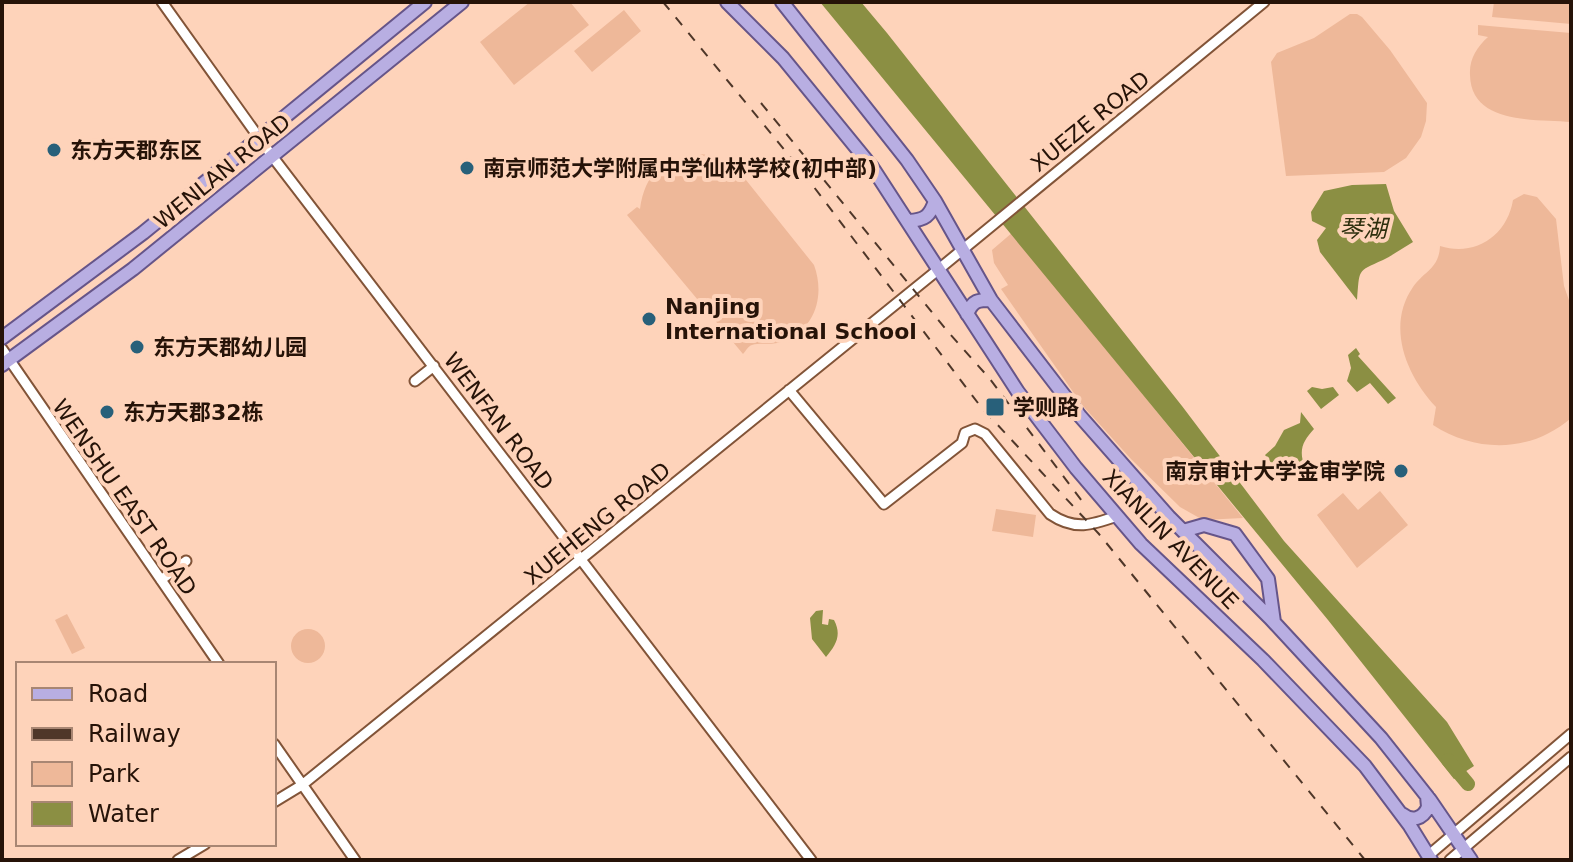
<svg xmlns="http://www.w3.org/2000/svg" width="1573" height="862" font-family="'DejaVu Sans','Noto Sans SC',sans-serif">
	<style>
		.green { fill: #eeb899 }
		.water { fill: #8b8f43 }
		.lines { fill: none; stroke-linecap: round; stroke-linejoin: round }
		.river { stroke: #8b8f43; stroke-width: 14 }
		.minor-casing { stroke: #825438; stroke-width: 13 }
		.major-casing { stroke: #665589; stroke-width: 16 }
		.minor { stroke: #fff; stroke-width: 9 }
		.major { stroke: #b8aee2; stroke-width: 12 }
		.rail { stroke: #4f3729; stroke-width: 2; stroke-dasharray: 10 10; stroke-linecap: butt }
		.poi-dot { fill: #28607a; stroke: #fed3ba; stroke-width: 3 }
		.labels { text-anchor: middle; stroke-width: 8; stroke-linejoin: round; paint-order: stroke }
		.street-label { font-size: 22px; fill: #261308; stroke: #fed3ba }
		.poi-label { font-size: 22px; font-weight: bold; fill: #261308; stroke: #fed3ba; text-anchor: start }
		.water-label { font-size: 24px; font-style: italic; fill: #2d2e0d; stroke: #fed3ba }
	</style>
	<rect width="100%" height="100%" fill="#fed3ba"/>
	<!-- green -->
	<path class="green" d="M530 2H570L589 25 514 85 480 42Z
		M1494 2H1571V24L1492 17Z
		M624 10 641 31 592 72 574 51Z
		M1350 14H1357L1362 17 1390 50 1427 103 1426 121 1421 137 1406 158 1384 172 1286 176 1271 62 1277 53 1314 38Z
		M1478 25 1571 33V122C1536 119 1471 125 1470 75 1469 59 1477 47 1488 37L1478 35Z
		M699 154 710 155 734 165 814 265C825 295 816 328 784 341 773 346 761 342 752 345 748 346 746 351 743 354L627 215 637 207 640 209C645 173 663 158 699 154Z
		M1524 194 1537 197 1556 219 1564 286 1571 306V418C1531 453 1476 453 1433 425L1436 407C1406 375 1386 326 1413 287 1424 271 1439 269 1440 246 1475 257 1507 236 1513 200Z
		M1013 232 1020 243 1243 518 1203 520 1180 507 1131 459 1083 406 1001 289 1008 285 994 263 992 250Z
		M1380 491 1408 525 1357 568 1317 515 1343 493 1358 510Z
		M996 509 1036 515 1033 537 992 531Z
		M67 614 85 648 72 654 55 620Z
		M291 646a17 17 0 1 1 34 0a17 17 0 1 1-34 0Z"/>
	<!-- water -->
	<path class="water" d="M820 2H861L887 33 1182 406 1284 541 1447 722 1474 766 1454 779 1328 620Z
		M1386 184 1394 211 1413 242C1403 248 1393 255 1383 260 1356 272 1360 269 1357 300L1320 252 1317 240 1326 228 1312 221 1311 212 1324 191 1352 185Z
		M1356 348 1360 354 1358 356 1396 398 1388 404 1370 383 1357 392 1347 381 1351 368 1348 355Z
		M1312 387 1322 389 1333 387 1339 395 1321 409 1307 391Z
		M1301 412 1314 429C1303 441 1298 450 1305 467L1289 480 1284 473 1281 475 1265 455 1275 446 1284 430 1300 423Z
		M823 610 822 624 828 625 829 619 834 620C842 635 836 645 826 657L812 639 810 618 816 611Z"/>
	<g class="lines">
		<!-- river -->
		<path class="river" d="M1448 760 1468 784"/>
		<!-- minor casing -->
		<g class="minor-casing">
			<path id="minor" d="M162 2 272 156 811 860
				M2 349 219 664
				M415 381 434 366
				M789 390 884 504 962 443 965 433 975 429 985 434 1050 514C1075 531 1092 525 1117 516
				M161 580 186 561
				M274 744 355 860
				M274 802 302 785 939 269 1264 2
				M1429 855 1571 734
				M178 860 205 844
				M1450 860 1571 757"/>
		</g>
		<!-- major casing -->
		<g class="major-casing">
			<path id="major" d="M727 2 783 58 872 167 1018 392 1076 468 1141 544 1263 660 1365 766 1410 826 1431 860
				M782 2 907 160 935 201 991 300 1080 416 1169 517 1270 618 1381 738 1430 800 1471 860
				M909 221C925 220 930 216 935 201
				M967 314C973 300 978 300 991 300
				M2 338 143 233 425 2
				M2 365 133 269 462 2
				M1183 531 1204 525 1235 534 1268 579 1274 622
				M1402 814C1412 822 1423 819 1428 807L1427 796"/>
		</g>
		<!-- minor -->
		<use href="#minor" class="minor"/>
		<!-- major -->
		<use href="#major" class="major"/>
		<!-- rail -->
		<path class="rail" d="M663 2 801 170 981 407 1099 534 1365 860
			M761 103 949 333 990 379 1085 505"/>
	</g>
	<!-- markers -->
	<g class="poi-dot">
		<circle cx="54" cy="150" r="8"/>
		<circle cx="467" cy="168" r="8"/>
		<circle cx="649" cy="319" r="8"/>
		<circle cx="137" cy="347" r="8"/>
		<rect x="985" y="397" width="20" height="20" rx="4"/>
		<circle cx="107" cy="412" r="8"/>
		<circle cx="1401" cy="471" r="8"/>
	</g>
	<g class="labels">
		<!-- street labels -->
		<g class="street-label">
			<text transform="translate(1090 121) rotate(-39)" y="8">XUEZE ROAD</text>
			<text transform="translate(222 171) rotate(-39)" y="8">WENLAN ROAD</text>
			<text transform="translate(499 421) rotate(53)" y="8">WENFAN ROAD</text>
			<text transform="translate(125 497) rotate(55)" y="8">WENSHU EAST ROAD</text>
			<text transform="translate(597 523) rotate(-39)" y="8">XUEHENG ROAD</text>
			<text transform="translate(1171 539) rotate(46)" y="8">XIANLIN AVENUE</text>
		</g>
		<!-- poi labels -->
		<g class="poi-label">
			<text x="70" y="158">东方天郡东区</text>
			<text x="483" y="176">南京师范大学附属中学仙林学校(初中部)</text>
			<text x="665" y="314">Nanjing<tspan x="665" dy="25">International School</tspan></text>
			<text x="153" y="355">东方天郡幼儿园</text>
			<text x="1013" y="415">学则路</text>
			<text x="123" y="420">东方天郡32栋</text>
			<text x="1385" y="479" text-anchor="end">南京审计大学金审学院</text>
		</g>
		<!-- water labels -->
		<g class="water-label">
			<text x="1363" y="237">琴湖</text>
		</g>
	</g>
	<!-- border -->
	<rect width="1573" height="862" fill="none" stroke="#261308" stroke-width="8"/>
	<!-- legend -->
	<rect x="16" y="662" width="260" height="184" fill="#fed3ba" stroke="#a88673" stroke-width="2"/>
	<rect x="32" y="688" width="40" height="12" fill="#b8aee2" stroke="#a88673" stroke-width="2"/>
	<text x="88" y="702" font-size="24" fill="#261308">Road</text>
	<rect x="32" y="728" width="40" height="12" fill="#4f3729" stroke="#a88673" stroke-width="2"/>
	<text x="88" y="742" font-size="24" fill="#261308">Railway</text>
	<rect x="32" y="762" width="40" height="24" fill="#eeb899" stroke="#a88673" stroke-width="2"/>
	<text x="88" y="782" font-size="24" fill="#261308">Park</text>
	<rect x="32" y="802" width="40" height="24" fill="#8b8f43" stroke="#a88673" stroke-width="2"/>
	<text x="88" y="822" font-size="24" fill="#261308">Water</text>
</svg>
